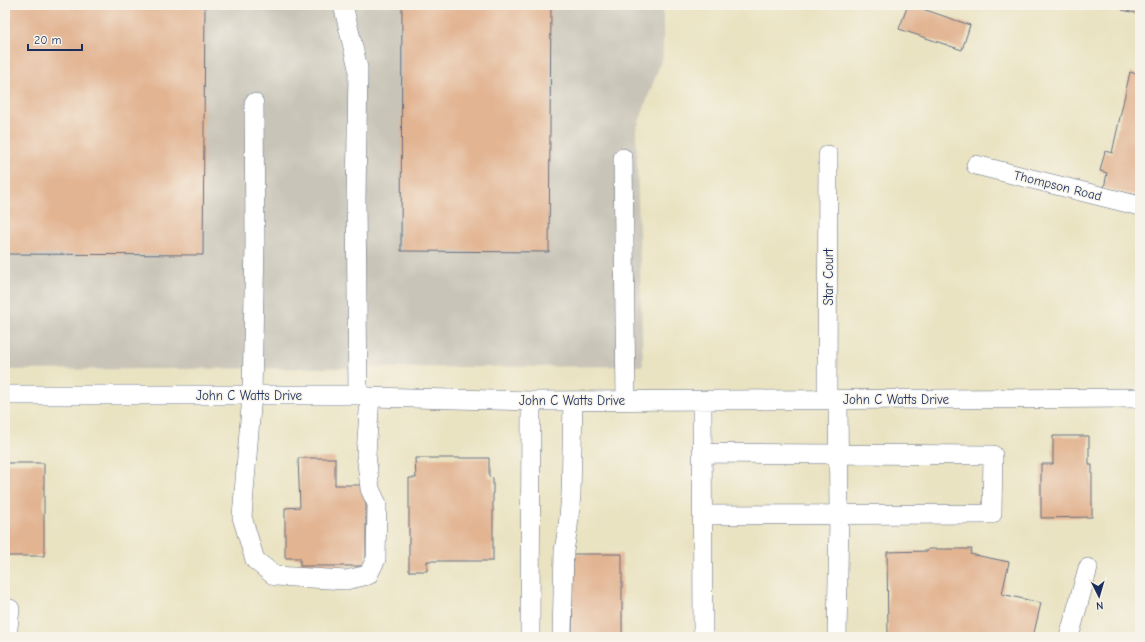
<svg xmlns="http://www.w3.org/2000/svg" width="1145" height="642" font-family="'Comic Neue',sans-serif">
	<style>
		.industrial { fill: #c8c4b8 }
		.building { fill: #e2b492 }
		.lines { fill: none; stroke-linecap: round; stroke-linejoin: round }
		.minor-casing { stroke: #636e81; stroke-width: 20 }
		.minor { stroke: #fff; stroke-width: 19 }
		.labels { text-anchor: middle; stroke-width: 3; stroke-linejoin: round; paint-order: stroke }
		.street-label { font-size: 13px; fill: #1b2f5e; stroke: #f7f3e8 }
	</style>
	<rect width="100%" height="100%" fill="#f7f3e8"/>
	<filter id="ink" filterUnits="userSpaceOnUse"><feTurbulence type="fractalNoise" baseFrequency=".025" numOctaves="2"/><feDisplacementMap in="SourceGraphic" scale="8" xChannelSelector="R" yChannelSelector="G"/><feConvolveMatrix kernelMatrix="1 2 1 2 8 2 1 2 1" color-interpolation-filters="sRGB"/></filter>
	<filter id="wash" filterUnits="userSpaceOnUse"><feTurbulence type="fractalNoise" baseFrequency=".012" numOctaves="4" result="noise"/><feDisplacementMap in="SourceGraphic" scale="16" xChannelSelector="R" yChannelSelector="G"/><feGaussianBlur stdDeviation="0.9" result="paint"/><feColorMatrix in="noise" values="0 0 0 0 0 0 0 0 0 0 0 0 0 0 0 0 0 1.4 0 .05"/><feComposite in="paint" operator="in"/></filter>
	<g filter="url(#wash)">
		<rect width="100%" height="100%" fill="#eae3c2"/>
		<!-- industrial -->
		<path class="industrial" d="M5 5H663V56L636 130 643 366 5 370Z"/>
		<g id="blocks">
			<!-- building -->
			<path class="building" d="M5 5H205L203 255 5 254Z
				M402 5H551L549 252 401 251Z
				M908 5H911L970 25 962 50 899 29Z
				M1123 5H1140V14L1122 10Z
				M1130 72 1140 75V196L1104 188 1107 173 1100 171 1105 151 1112 153Z
				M1053 436H1089V465H1092V517L1041 518V464H1053Z
				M298 458H335V485H366V566H300V558H285V508L300 507Z
				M415 458H489V477L493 478V561H427V571H409V478H416Z
				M5 463H44V556H5Z
				M928 549H972L970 554 1009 562 1002 594 1041 603 1033 637H888L887 552 928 551Z
				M573 554H622V636H572Z"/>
		</g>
	</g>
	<g filter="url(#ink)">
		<use href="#blocks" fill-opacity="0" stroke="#636e81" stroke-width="1"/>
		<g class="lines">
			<!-- minor casing -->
			<g class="minor-casing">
				<path id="minor" d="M343 5 358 68 356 200 358 395
					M254 103 255 242 252 395 242 517 255 560 275 576 346 580 368 575 376 559 377 504 370 489 366 454 370 397
					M623 158 626 400
					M976 165 1140 206
					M5 395H358L370 397 531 401 1140 398
					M827 399 828 155
					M702 401 703 637
					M702 453 993 455 992 514 703 515
					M5 609H10L7 637
					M530 637 531 401
					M562 637 564 551 568 527 571 495 573 401
					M837 637 839 514 838 400
					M1069 637 1088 568"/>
			</g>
			<!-- minor -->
			<use href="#minor" class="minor"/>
		</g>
	</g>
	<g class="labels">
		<!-- street labels -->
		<g class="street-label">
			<text transform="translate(1058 185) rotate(14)" y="5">Thompson Road</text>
			<text transform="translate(828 277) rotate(-90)" y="5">Star Court</text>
			<text x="249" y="400">John C Watts Drive</text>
			<text x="896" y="404">John C Watts Drive</text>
			<text x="572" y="405">John C Watts Drive</text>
		</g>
	</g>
	<!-- margin -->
	<rect width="1145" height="642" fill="none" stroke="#f7f3e8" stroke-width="20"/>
	<!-- north arrow -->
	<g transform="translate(1099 596) rotate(175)" stroke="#f7f3e8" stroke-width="3" paint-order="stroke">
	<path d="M0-3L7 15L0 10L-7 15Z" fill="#1b2f5e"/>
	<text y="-6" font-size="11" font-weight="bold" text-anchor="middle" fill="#1b2f5e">N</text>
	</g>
	<!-- scale -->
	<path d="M28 44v6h54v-6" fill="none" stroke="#1b2f5e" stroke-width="2"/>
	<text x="34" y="44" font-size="12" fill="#1b2f5e" stroke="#f7f3e8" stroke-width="3" paint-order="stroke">20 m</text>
</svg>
